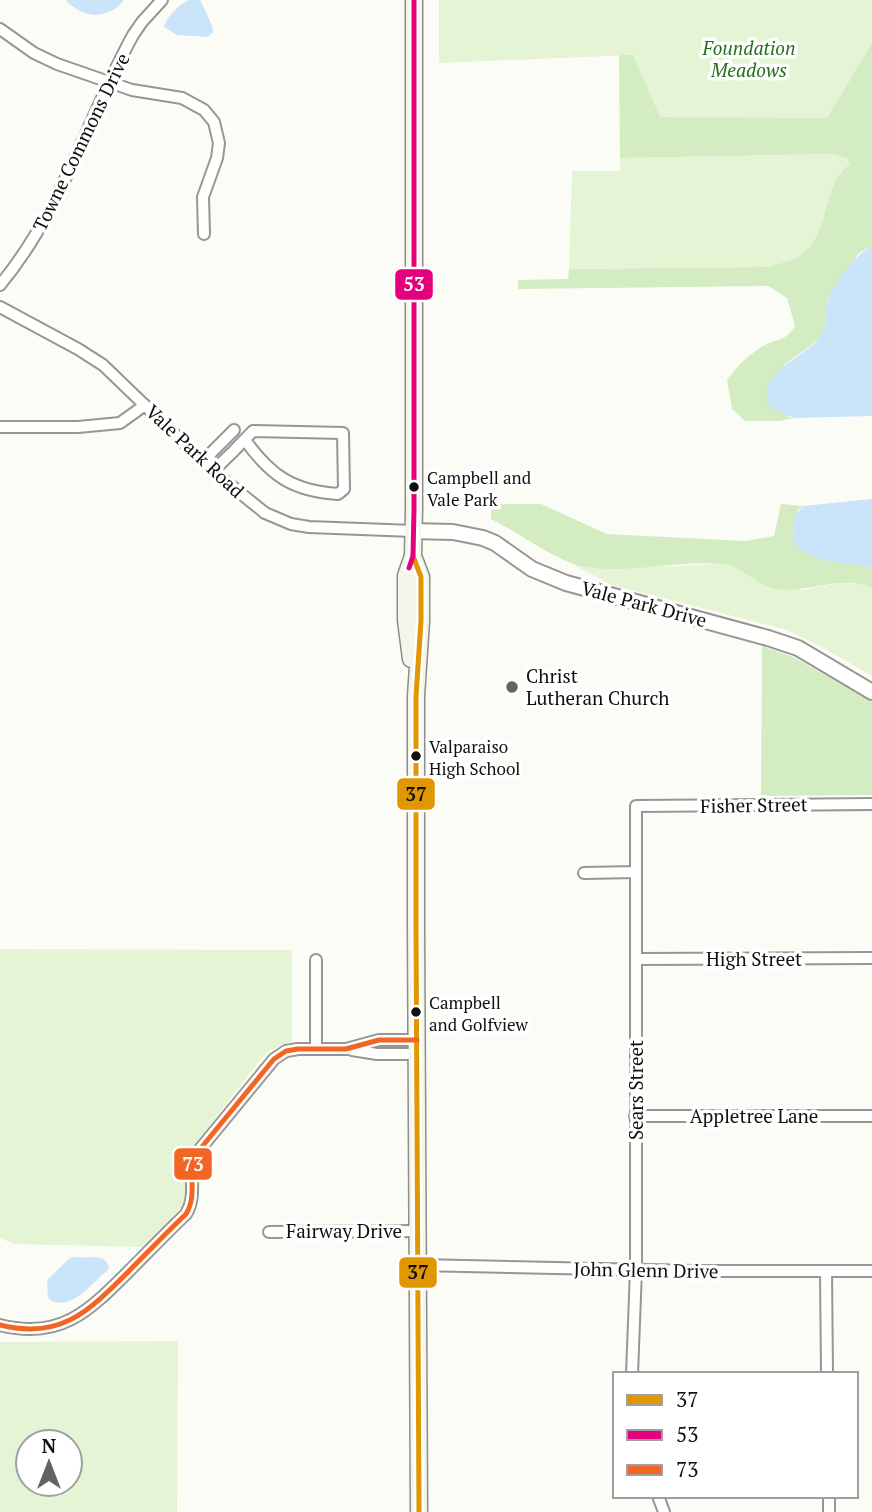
<svg xmlns="http://www.w3.org/2000/svg" width="872" height="1512" font-family="'PT Serif',serif">
	<style>
		.green { fill: #e4f4d4; fill-rule: evenodd }
		.forest { fill: #d3ecc2 }
		.water { fill: #cae4f9 }
		.lines { fill: none; stroke-linecap: round; stroke-linejoin: round }
		.minor-casing { stroke: #969694; stroke-width: 14 }
		.tertiary-casing { stroke: #969694; stroke-width: 18 }
		.secondary-casing { stroke: #8d8d8a; stroke-width: 19 }
		.minor { stroke: #fffffe; stroke-width: 10 }
		.tertiary { stroke: #fffffe; stroke-width: 14 }
		.secondary { stroke: #f6f5eb; stroke-width: 16 }
		.bus-1-casing { stroke: #fff; stroke-width: 10 }
		.bus-2-casing { stroke: #fff; stroke-width: 10 }
		.bus-3-casing { stroke: #fff; stroke-width: 10 }
		.bus-1 { stroke: #e09702; stroke-width: 5 }
		.bus-2 { stroke: #e5007d; stroke-width: 5 }
		.bus-3 { stroke: #f26522; stroke-width: 5 }
		.bus-dot { fill: #101010; stroke: #fff; stroke-width: 2.5 }
		.poi-dot { fill: #636360; stroke: #fff; stroke-width: 2.5 }
		.labels { text-anchor: middle; stroke-width: 7; stroke-linejoin: round; paint-order: stroke }
		.bus-label { font-size: 17px; fill: #101010; stroke: #fff; text-anchor: start }
		.park-label { font-size: 19px; font-style: italic; fill: #256e1a; stroke: #fff }
		.street-label { font-size: 19px; fill: #101010; stroke: #fff }
		.poi-label { font-size: 19px; fill: #101010; stroke: #fff; text-anchor: start }
		.line-badge { stroke: #fff; stroke-width: 2.5 }
		.badge-label { font-size: 19px; text-anchor: middle; font-weight: bold; fill: #fff }
		.pale-badge-label { font-size: 19px; text-anchor: middle; font-weight: bold; fill: #111 }
	</style>
	<rect width="100%" height="100%" fill="#fcfcf6"/>
	<!-- green -->
	<path class="green" d="M439 0H872V43L827 118 659 117 633 55 439 63Z
		M833 154 847 158 850 164C821 186 831 233 801 255 793 261 779 263 770 267L569 269 572 171H620V158Z
		M567 561 585 567 619 568 721 564 739 569 754 580 803 590 840 583 864 584 872 588V676L820 646 784 629 611 585Z
		M0 949 292 950V1041L270 1050 261 1059 191 1149C182 1168 190 1188 182 1207L142 1247 14 1244 0 1238Z
		M178 1341 177 1512H0V1342ZM28 1442H70V1484H28Z"/>
	<!-- forest -->
	<path class="forest" d="M872 43V246L859 253 827 301 825 325 822 335 809 347 784 365 788 417 794 418 780 421H745L732 409 727 380C737 366 748 355 763 346 778 338 785 342 795 326L787 298 768 286 518 289V280L568 279 569 269 770 267C779 263 793 261 801 255 831 233 821 185 850 164L847 158 833 154 620 158 619 55H633L660 117 827 118Z
		M491 504H541L607 534 745 541 774 536 781 504 803 506 798 510 793 532 824 560 852 563 872 568V588C841 573 805 596 772 588 753 583 741 565 720 564 676 560 630 574 586 567 557 563 519 532 491 519Z
		M762 646 793 657 872 702V795L761 796Z"/>
	<!-- water -->
	<path class="water" d="M66 0H124C109 20 82 19 66 0Z
		M189 0H200L212 25 213 32 208 37 177 35 164 27C167 16 181 3 189 0Z
		M872 246V416L794 418 770 407C754 368 808 360 822 333 828 323 824 311 828 301 834 282 855 255 872 246Z
		M872 499V568C847 561 811 565 794 542L793 518 803 506Z
		M77 1257C90 1259 106 1252 109 1269 93 1281 75 1310 51 1301L48 1297 47 1280 70 1258Z"/>
	<g class="lines">
		<!-- minor casing -->
		<g class="minor-casing">
			<path id="minor" d="M0 29 34 53 57 64 132 90 182 98 204 110 214 122 219 143 217 158 203 197 204 234
				M0 285C61 212 87 119 133 35L142 22 162 0
				M0 307 78 349 103 365 213 471 265 513 291 524 309 527 413 531
				M0 427H78L120 423 145 405
				M203 461 234 430
				M213 471C227 458 240 445 253 431L343 433 344 489 338 494C293 491 271 476 245 440
				M584 873 636 872
				M636 959 872 958
				M316 960V1049
				M352 1050 377 1054H417
				M635 1116H872
				M269 1232 419 1231
				M419 1265 696 1271H872
				M826 1271 827 1374
				M0 1325C60 1340 88 1312 128 1272 147 1253 166 1233 186 1214 198 1195 187 1173 196 1154L274 1059 286 1051 298 1049H346L379 1040H417
				M632 1374 636 1270V806L872 804
				M658 1496 664 1512
				M829 1496V1512"/>
		</g>
		<!-- tertiary casing -->
		<g class="tertiary-casing">
			<path id="tertiary" d="M413 531 453 532 483 538 495 543 532 569 566 583 768 638 798 648 872 692"/>
		</g>
		<!-- secondary casing -->
		<g class="secondary-casing">
			<path id="secondary" d="M413 556 421 577V621L416 696V926L419 1512
				M411 659 406 620V576L413 556 414 509V0"/>
		</g>
		<!-- minor -->
		<use href="#minor" class="minor"/>
		<!-- tertiary -->
		<use href="#tertiary" class="tertiary"/>
		<!-- secondary -->
		<use href="#secondary" class="secondary"/>
		<!-- bus-1 casing -->
		<g class="bus-1-casing">
			<path id="bus-1" d="M413 556 421 577V621L416 696V926L419 1512"/>
		</g>
		<!-- bus-2 casing -->
		<g class="bus-2-casing">
			<path id="bus-2" d="M409 568 413 556 414 509V0"/>
		</g>
		<!-- bus-3 casing -->
		<g class="bus-3-casing">
			<path id="bus-3" d="M0 1325C60 1340 88 1312 128 1272 147 1253 166 1233 186 1214 198 1195 187 1173 196 1154L274 1059 286 1051 298 1049H346L379 1040H417"/>
		</g>
		<!-- bus-1 -->
		<use href="#bus-1" class="bus-1"/>
		<!-- bus-2 -->
		<use href="#bus-2" class="bus-2"/>
		<!-- bus-3 -->
		<use href="#bus-3" class="bus-3"/>
	</g>
	<!-- markers -->
	<g class="bus-dot">
		<circle cx="414" cy="487" r="6"/>
		<circle cx="416" cy="756" r="6"/>
		<circle cx="416" cy="1012" r="6"/>
	</g>
	<circle class="poi-dot" cx="512" cy="687" r="7"/>
	<g class="labels">
		<!-- bus labels -->
		<g class="bus-label">
			<text x="427" y="484">Campbell and<tspan x="427" dy="22">Vale Park</tspan></text>
			<text x="429" y="753">Valparaiso<tspan x="429" dy="22">High School</tspan></text>
			<text x="429" y="1009">Campbell<tspan x="429" dy="22">and Golfview</tspan></text>
		</g>
		<!-- park labels -->
		<g class="park-label">
			<text x="749" y="55">Foundation<tspan x="749" dy="22">Meadows</tspan></text>
		</g>
		<!-- street labels -->
		<g class="street-label">
			<text transform="translate(81 142) rotate(-64)" y="7">Towne Commons Drive</text>
			<text transform="translate(195 451) rotate(43)" y="7">Vale Park Road</text>
			<text transform="translate(644 604) rotate(15)" y="7">Vale Park Drive</text>
			<text transform="translate(754 805) rotate(-1)" y="7">Fisher Street</text>
			<text x="754" y="966">High Street</text>
			<text transform="translate(636 1090) rotate(-90)" y="7">Sears Street</text>
			<text x="754" y="1123">Appletree Lane</text>
			<text x="344" y="1238">Fairway Drive</text>
			<text transform="translate(646 1270) rotate(1)" y="7">John Glenn Drive</text>
		</g>
		<!-- poi labels -->
		<g class="poi-label">
			<text x="526" y="683">Christ<tspan x="526" dy="22">Lutheran Church</tspan></text>
		</g>
	</g>
	<g class="line-badge">
		<rect x="394" y="268" width="40" height="33" rx="7" fill="#e5007d"/>
		<rect x="396" y="777" width="40" height="34" rx="7" fill="#e09702"/>
		<rect x="173" y="1147" width="40" height="34" rx="7" fill="#f26522"/>
		<rect x="398" y="1256" width="40" height="33" rx="7" fill="#e09702"/>
	</g>
	<g class="badge-label">
		<text x="414" y="291">53</text>
		<text x="193" y="1171">73</text>
	</g>
	<g class="pale-badge-label">
		<text x="416" y="801">37</text>
		<text x="418" y="1279">37</text>
	</g>
	<!-- legend -->
	<rect x="613" y="1372" width="245" height="126" fill="#ffffff" stroke="#9f9f9f" stroke-width="2"/>
	<rect x="627" y="1395" width="35" height="10" fill="#e09702" stroke="#9f9f9f" stroke-width="2"/>
	<text x="676" y="1407" font-size="21" fill="#101010">37</text>
	<rect x="627" y="1430" width="35" height="10" fill="#e5007d" stroke="#9f9f9f" stroke-width="2"/>
	<text x="676" y="1442" font-size="21" fill="#101010">53</text>
	<rect x="627" y="1465" width="35" height="10" fill="#f26522" stroke="#9f9f9f" stroke-width="2"/>
	<text x="676" y="1477" font-size="21" fill="#101010">73</text>
	<!-- north arrow -->
	<g transform="translate(49 1463)"><circle r="33" fill="#ffffff" stroke="#9f9f9f" stroke-width="2"/>
	<path d="M0-5L12 26L0 18L-12 26Z" fill="#636360"/>
	<text y="-10" font-size="19" font-weight="bold" text-anchor="middle" fill="#101010">N</text>
	</g>
</svg>
